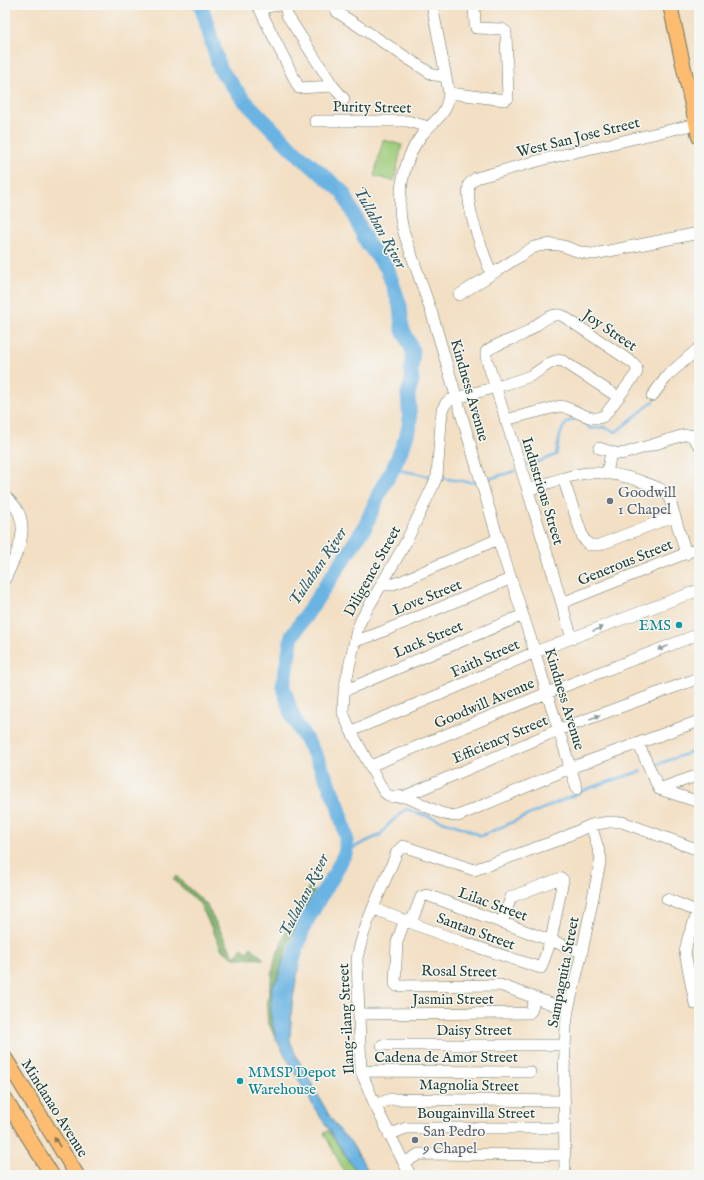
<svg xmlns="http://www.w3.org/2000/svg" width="704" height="1180" font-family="'IM FELL English',serif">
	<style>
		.green { fill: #9dcb79; stroke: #5e8456 }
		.forest { fill: #7eaf69; stroke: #4e764e }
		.water { fill: #6ab4e3; stroke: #44788c }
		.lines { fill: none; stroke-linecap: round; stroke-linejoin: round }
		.stream { stroke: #6ab4e3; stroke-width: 2.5 }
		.river { stroke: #6ab4e3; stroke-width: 15 }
		.minor-casing { stroke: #697666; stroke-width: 12 }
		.major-casing { stroke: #697666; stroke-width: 16 }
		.minor { stroke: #fff; stroke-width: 11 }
		.major { stroke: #fdbc70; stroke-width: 14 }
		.oneway { fill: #8f9e9a }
		.oneway2 { fill: #83764f }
		.worship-dot { fill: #6b7280; stroke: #f6f6f2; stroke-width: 1.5 }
		.culture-dot { fill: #0f9aa8; stroke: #f6f6f2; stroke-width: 1.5 }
		.labels { text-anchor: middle; stroke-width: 3; stroke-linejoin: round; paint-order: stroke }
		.street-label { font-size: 15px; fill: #1f3d34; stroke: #f6f6f2 }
		.worship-label { font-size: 15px; fill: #5b616d; stroke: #f6f6f2; text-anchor: start }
		.culture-label { font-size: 15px; fill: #0d838f; stroke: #f6f6f2; text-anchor: end }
		.water-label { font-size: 16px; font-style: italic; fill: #325b60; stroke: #f6f6f2 }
	</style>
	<rect width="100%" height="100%" fill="#f6f6f2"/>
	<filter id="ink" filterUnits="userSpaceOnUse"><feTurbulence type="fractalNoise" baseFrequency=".025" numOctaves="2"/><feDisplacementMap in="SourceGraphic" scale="8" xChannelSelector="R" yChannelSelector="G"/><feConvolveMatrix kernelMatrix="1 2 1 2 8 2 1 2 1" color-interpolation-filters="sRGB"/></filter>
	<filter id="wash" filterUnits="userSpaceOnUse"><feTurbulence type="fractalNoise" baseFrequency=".012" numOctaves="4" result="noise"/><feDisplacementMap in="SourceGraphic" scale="16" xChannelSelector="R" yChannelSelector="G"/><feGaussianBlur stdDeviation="0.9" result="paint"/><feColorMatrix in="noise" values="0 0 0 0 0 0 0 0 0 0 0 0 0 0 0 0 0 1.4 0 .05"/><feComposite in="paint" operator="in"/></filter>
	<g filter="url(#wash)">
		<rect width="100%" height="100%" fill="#f3dfc3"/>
		<!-- green -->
		<path class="green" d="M383 140 402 145 394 181 374 176Z
			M328 1131 359 1175H346L324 1133Z"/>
		<!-- forest -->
		<path class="forest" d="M176 876 206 904 234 956 242 948 247 952 251 947 264 959 234 958 222 950 200 904 173 879Z
			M309 887 314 891 300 916 290 940 278 978 272 987 271 1017 276 1039 268 1022 267 1011 268 997 275 959 290 923 298 910Z"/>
		<!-- water -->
		<path class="water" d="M284 958 300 959 292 1004 290 1040 295 1054 330 1117 341 1132 350 1141 371 1175H359L315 1109 276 1039 271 1017V1003L272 987 278 978Z"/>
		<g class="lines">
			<!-- stream -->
			<path class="stream" d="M527 466 556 455C560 439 559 418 581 418L590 429 604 427 616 432 654 401
				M393 469 429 476
				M440 478 477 483
				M488 479 515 471
				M653 766 699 749
				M346 851 380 835 389 824 406 809 464 828 481 836 590 788 641 771"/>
			<!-- river -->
			<path class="river" d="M201 5 220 69 243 99 292 149 343 192 367 243 387 268 400 306 402 328 413 351 411 370 412 381 408 394 410 422 406 438 393 469 381 489 365 527 292 636 283 686 291 712 297 725 317 758 338 805 346 835V851L334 875 319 899 304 926 287 978"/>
		</g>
	</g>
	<g filter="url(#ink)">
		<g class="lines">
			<!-- minor casing -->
			<g class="minor-casing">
				<path id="minor" d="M258 5 265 20 299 88 333 86
					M285 5 287 15 333 86 344 99
					M340 5 336 8 337 12 433 75 446 76
					M432 5 449 93C447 117 434 119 421 136 402 161 395 203 404 233L432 314 498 539 533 646 547 693 577 789
					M259 8 279 5
					M449 93 505 100 508 98 506 32 502 29 476 28 475 24 474 5
					M315 121H407L429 127
					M491 274C483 250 465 209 469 184L476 178 545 159 696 124
					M459 295 534 247C544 245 553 243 563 246 576 250 580 254 594 254L699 233
					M652 396 668 375 699 348
					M618 397 563 361C551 358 541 371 530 376 504 386 476 392 450 400L446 403 442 410 437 476 432 488 406 542 361 620 357 630 344 691 343 713 351 731 384 792C393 800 395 795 404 797 423 802 438 816 458 816L570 768 699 721
					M505 420 560 406C574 408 593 425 605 415L636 374C638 370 637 366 633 363L563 316C550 310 534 329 522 335 514 339 490 346 486 352V357C516 451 545 544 572 639
					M599 448 618 454 626 453 684 435H691L699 445
					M607 474 611 452
					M563 478 583 538 589 545H599L674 516
					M528 490C547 484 567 475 588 473 606 472 626 476 643 482 653 486 663 488 669 497L686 554
					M5 496C9 500 13 503 16 508 31 531 15 557 5 579
					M382 585H390L402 581 498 539
					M562 603 699 548
					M355 641 374 635 510 579
					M344 691 523 615
					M351 731 441 694 535 652 699 590
					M638 743 659 789 699 802
					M370 766 547 693 699 634
					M659 789 699 775
					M403 797 558 730 699 678
					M667 899 699 912
					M374 909 459 941 541 968 551 940 563 880 561 878 511 897 502 923
					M698 912 688 938 685 952 695 1004H699
					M568 1010 500 985 397 986 395 984 397 942 403 925 413 918 421 897 427 895 582 952
					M360 1014 529 1013 531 1011 535 998
					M382 1045H565
					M361 1071 530 1072
					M375 1105 391 1099 565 1101
					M389 1135 406 1128H565
					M404 1163 419 1154 565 1155
					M410 1175 375 1105 361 1071 357 959C364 922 383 887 397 852L403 846 474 870 558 840 591 825 609 822H622L699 850
					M565 1175 564 1073 566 1026 568 1010 582 952 601 858 591 825"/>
			</g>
			<!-- major casing -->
			<g class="major-casing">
				<path id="major" d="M670 5 699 137
					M5 1058 77 1175
					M5 1099 52 1175"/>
			</g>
			<!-- minor -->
			<use href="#minor" class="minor"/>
			<!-- major -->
			<use href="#major" class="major"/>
		</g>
		<!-- one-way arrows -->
		<defs><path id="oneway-solid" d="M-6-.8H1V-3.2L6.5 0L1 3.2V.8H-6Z"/></defs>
		<g class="oneway">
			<use href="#oneway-solid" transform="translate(598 629) rotate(-21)"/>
			<use href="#oneway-solid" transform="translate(663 648) rotate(159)"/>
			<use href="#oneway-solid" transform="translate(595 717) rotate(-20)"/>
		</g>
		<use class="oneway2" href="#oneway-solid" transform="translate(57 1142) rotate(-122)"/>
	</g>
	<!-- markers -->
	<g class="worship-dot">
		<circle cx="610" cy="501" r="4"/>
		<circle cx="415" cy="1140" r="4"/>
	</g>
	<g class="culture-dot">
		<circle cx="679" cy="625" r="4"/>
		<circle cx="240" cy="1081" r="4"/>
	</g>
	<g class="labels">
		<!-- street labels -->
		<g class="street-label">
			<text transform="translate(372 107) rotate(1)" y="5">Purity Street</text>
			<text transform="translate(578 137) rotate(-14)" y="5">West San Jose Street</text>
			<text transform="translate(610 330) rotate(34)" y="5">Joy Street</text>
			<text transform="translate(470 390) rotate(74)" y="5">Kindness Avenue</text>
			<text transform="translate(543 491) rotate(73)" y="5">Industrious Street</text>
			<text transform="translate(625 562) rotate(-22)" y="5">Generous Street</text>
			<text transform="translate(372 571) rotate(-61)" y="5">Diligence Street</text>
			<text transform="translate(427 597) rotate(-22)" y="5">Love Street</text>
			<text transform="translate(428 639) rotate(-23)" y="5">Luck Street</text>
			<text transform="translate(485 658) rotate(-24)" y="5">Faith Street</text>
			<text transform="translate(565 699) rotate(73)" y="5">Kindness Avenue</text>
			<text transform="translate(484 703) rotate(-23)" y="5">Goodwill Avenue</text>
			<text transform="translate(500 739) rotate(-23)" y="5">Efficiency Street</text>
			<text transform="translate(493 904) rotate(20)" y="5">Lilac Street</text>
			<text transform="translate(476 931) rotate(20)" y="5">Santan Street</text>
			<text transform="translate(459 971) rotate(1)" y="5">Rosal Street</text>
			<text transform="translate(563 972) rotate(-79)" y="5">Sampaguita Street</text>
			<text x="453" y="1004">Jasmin Street</text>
			<text transform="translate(346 1019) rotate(-93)" y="5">Ilang-ilang Street</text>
			<text x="474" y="1035">Daisy Street</text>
			<text x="446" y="1062">Cadena de Amor Street</text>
			<text transform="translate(469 1085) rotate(1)" y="5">Magnolia Street</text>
			<text transform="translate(55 1108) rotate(58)" y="5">Mindanao Avenue</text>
			<text x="476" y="1118">Bougainvilla Street</text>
		</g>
		<!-- worship labels -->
		<g class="worship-label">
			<text x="618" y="497">Goodwill<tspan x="618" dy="17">1 Chapel</tspan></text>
			<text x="423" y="1136">San Pedro<tspan x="423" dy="17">9 Chapel</tspan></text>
		</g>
		<!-- culture labels -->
		<g class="culture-label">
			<text x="671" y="630">EMS</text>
			<text x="248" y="1077" text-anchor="start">MMSP Depot<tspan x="248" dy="17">Warehouse</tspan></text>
		</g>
		<!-- water labels -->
		<g class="water-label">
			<text transform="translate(381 227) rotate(61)" y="6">Tullahan River</text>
			<text transform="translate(317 566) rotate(-56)" y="6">Tullahan River</text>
			<text transform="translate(303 895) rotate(-63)" y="6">Tullahan River</text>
		</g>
	</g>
	<!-- margin -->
	<rect width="704" height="1180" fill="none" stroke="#f6f6f2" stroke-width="20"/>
</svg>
